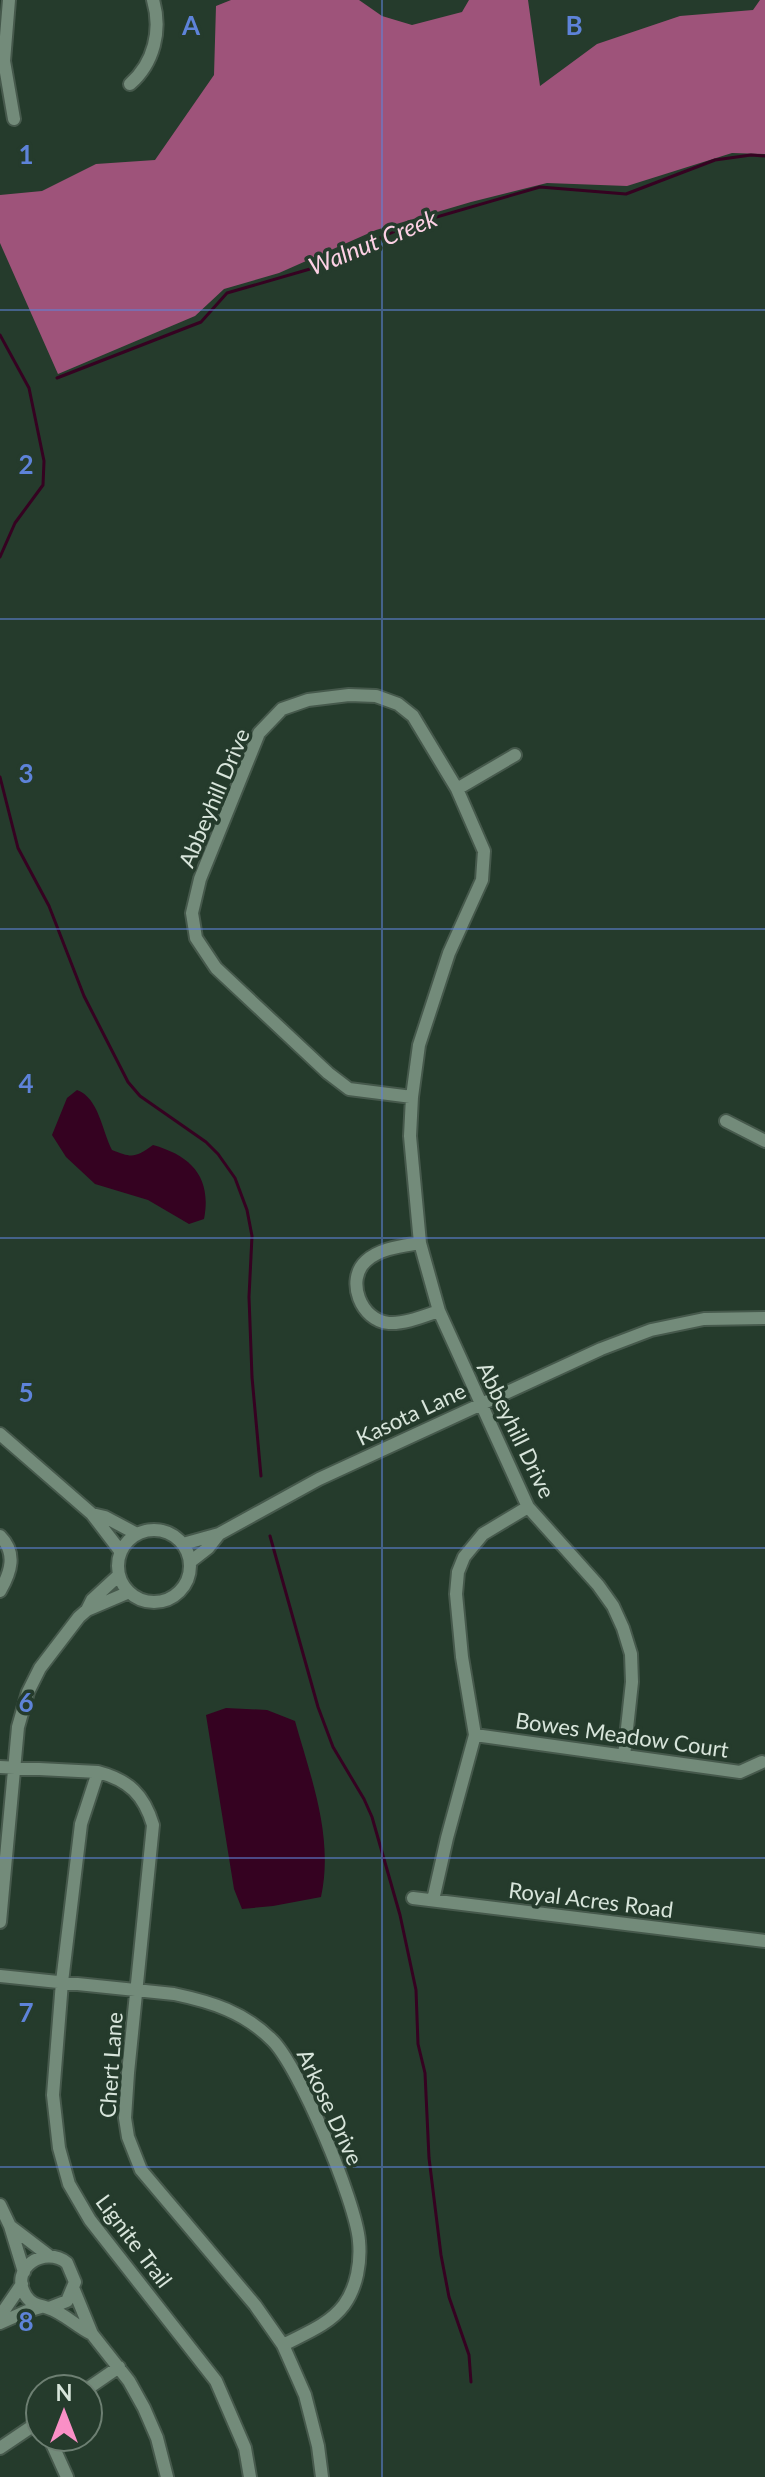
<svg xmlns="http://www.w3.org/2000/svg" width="765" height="2477" font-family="Lato,sans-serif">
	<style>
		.forest { fill: #9e537a }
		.water { fill: #350221 }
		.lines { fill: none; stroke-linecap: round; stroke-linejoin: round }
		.stream { stroke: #350221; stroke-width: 3 }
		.street-casing { stroke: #46594c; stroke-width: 16 }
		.street { stroke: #738b7a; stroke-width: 12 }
		.grid { fill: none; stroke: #5e83d9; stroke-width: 2; stroke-opacity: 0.55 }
		.labels { text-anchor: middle; stroke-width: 7; stroke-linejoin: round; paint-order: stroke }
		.street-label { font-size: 22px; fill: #d8e5db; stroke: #253b2c }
		.water-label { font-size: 24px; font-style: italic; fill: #fdd1e5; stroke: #253b2c }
		.grid-label { font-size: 26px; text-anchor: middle; font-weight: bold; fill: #5e83d9; stroke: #253b2c; stroke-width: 7; stroke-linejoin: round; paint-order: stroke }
	</style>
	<rect width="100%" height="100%" fill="#253b2c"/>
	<!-- forest -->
	<path class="forest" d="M231 0H359L382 16 412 25 462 12 469 0H528L540 86 597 44 680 16 753 10 760 0H765V154L732 153 627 186 547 183 471 202 376 230 279 273 224 289 195 316 58 374 0 243V195L42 191 96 164 155 160 214 75 216 6Z"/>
	<!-- water -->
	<path class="water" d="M77 1090C99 1098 102 1131 112 1150 132 1158 135 1158 153 1145 192 1156 212 1178 204 1219L189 1224 148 1200 95 1184 66 1157 52 1135 67 1098Z
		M226 1708 267 1710 295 1721C311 1778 334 1837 321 1897L273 1906 242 1909 234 1889 206 1715Z"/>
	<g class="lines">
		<!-- stream -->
		<path class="stream" d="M0 335 29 388 44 461 43 485 15 523 0 557
			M57 378 201 322 227 293 310 269 409 225 540 187 626 194 715 160 751 155 765 156
			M0 777 18 848 49 906 84 996 128 1082 140 1096 206 1142 218 1154 235 1178 247 1210 252 1236 249 1297 252 1377 261 1476
			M270 1536 318 1707 333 1747 364 1799 372 1817 400 1915 416 1990 418 2044 425 2073 429 2158 441 2255 449 2297 469 2355 471 2382"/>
		<!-- street casing -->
		<g class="street-casing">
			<path id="street" d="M9 0 4 61 14 119
				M130 84C154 63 162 30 153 0
				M457 789 515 755
				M412 1097 349 1089 328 1073 216 968 196 938 192 913 200 879 259 733 282 709 308 700 349 695 376 696 398 704 413 716 457 789 484 851 482 880 449 953 419 1045 412 1097 410 1136 420 1243 439 1311 528 1507 598 1585 613 1606 623 1628 631 1654 632 1682 624 1756
				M726 1121 765 1141
				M420 1243C403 1246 380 1248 366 1261 345 1280 361 1321 389 1323 405 1324 424 1316 439 1311
				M0 1434 92 1514 121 1552
				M92 1514 105 1517 135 1533
				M118 1566a36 36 0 1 1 72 0a36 36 0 1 1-72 0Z
				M0 1536C17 1553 11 1572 0 1591
				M183 1544 219 1534 319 1479 601 1349 651 1330 704 1319 765 1318
				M190 1562 208 1548 219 1534
				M87 1610 92 1600 118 1576
				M475 1735 740 1772 762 1762
				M0 1767 98 1772C129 1780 144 1795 153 1825L128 2073 125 2118 128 2137 141 2170 255 2305 283 2345 305 2395 318 2446 322 2477
				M98 1772 81 1824 62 1982 53 2095 59 2148 69 2184 90 2220 216 2381 245 2448 250 2477
				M413 1898 765 1941
				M433 1900 447 1838 475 1735 462 1657 456 1594 458 1572 464 1557 483 1534 528 1507
				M0 1922 18 1727 28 1692 40 1668 79 1617 87 1610 127 1593
				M0 1976 174 1994C212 2002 244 2012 272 2040 299 2066 356 2202 359 2241 361 2262 357 2287 344 2305 329 2325 304 2334 283 2345
				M0 2205 10 2226 24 2272
				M10 2226 48 2255
				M74 2290 92 2334 129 2381 144 2408 157 2438 167 2477
				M49 2308 67 2301 75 2282 67 2263C45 2245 8 2268 26 2296 32 2305 39 2305 48 2308 64 2313 77 2327 92 2334
				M0 2316 22 2284
				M0 2323 27 2311 41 2307
				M87 2389 119 2367
				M49 2437 67 2477
				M0 2448 40 2421"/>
		</g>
		<!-- street -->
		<use href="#street" class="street"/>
	</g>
	<!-- grid -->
	<path class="grid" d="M382 0V2477M0 310H765M0 619H765M0 929H765M0 1238H765M0 1548H765M0 1858H765M0 2167H765"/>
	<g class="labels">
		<!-- street labels -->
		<g class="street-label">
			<text transform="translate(214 798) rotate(-67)" y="8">Abbeyhill Drive</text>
			<text transform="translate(411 1414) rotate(-25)" y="8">Kasota Lane</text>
			<text transform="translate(516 1430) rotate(64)" y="8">Abbeyhill Drive</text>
			<text transform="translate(622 1735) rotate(8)" y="8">Bowes Meadow Court</text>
			<text transform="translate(591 1900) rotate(7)" y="8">Royal Acres Road</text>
			<text transform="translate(111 2065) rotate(-86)" y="8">Chert Lane</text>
			<text transform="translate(330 2107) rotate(65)" y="8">Arkose Drive</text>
			<text transform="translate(134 2241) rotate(53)" y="8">Lignite Trail</text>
		</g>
		<!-- water labels -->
		<g class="water-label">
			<text transform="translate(373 243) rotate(-22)" y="8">Walnut Creek</text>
		</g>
	</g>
	<g class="grid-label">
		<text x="191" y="35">A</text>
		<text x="574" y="35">B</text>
		<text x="26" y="164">1</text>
		<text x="26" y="474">2</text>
		<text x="26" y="783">3</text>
		<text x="26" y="1093">4</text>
		<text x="26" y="1402">5</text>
		<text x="26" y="1712">6</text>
		<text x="26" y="2022">7</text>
		<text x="26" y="2331">8</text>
	</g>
	<!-- north arrow -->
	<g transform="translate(64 2413)"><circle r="38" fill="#253b2c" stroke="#6d7f72" stroke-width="2"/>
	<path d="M0-6L14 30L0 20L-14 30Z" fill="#fa8fc6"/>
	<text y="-12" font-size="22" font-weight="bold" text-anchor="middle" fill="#d8e5db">N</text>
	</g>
</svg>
